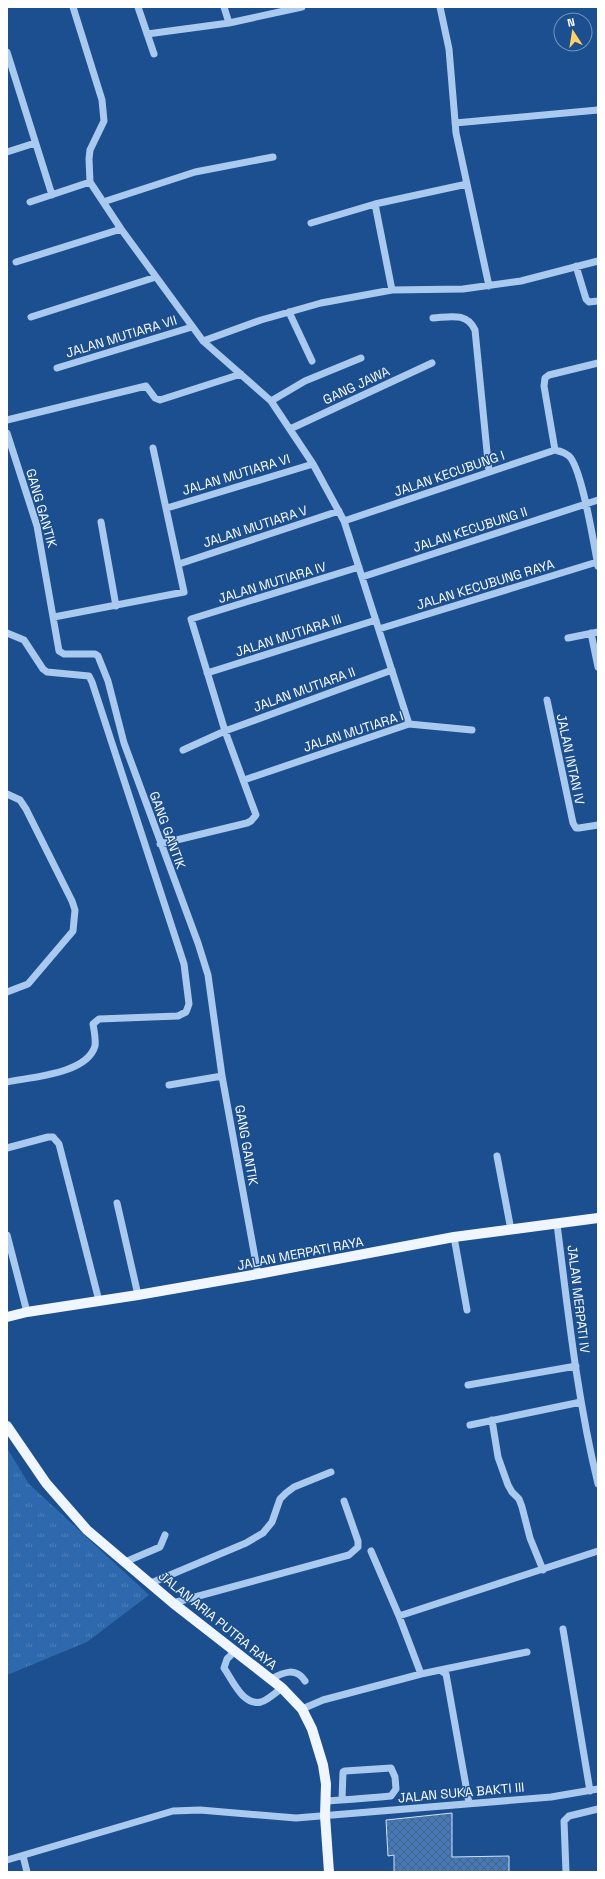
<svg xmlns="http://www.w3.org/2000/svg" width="605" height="1879" font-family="'Space Grotesk',sans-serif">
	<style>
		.grass { fill: url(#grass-tufts) }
		.building { fill: url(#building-cross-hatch); stroke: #cfe3fa }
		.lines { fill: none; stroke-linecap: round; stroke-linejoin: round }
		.minor { stroke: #a9c9ee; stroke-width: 7 }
		.major { stroke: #f0f6ff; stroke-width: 10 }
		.labels { text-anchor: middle; stroke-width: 3; stroke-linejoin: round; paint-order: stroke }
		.street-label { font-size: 13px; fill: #fff; stroke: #1b4f8f }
	</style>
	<defs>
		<pattern id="grass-tufts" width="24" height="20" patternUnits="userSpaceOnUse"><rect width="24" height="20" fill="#2e69ad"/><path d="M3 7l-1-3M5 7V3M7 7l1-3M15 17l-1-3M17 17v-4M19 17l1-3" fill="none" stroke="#4d80b9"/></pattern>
		<pattern id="building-cross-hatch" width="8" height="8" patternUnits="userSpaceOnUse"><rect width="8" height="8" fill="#4478b7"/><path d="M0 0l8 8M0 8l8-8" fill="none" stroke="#486282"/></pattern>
	</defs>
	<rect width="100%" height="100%" fill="#1b4f8f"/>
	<!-- grass -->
	<path class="grass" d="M7 1448 29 1484 149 1595 87 1642 7 1675Z"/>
	<!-- building -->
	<path class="building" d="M452 1813V1857L509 1856V1872H394V1855L388 1856 386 1820Z"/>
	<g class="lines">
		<!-- minor -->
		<path class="minor" d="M73 7 102 100 104 121 90 150 89 159 90 182 121 229 203 341 271 401 313 464 344 521 409 724
			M138 7 154 54
			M224 7 229 23
			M440 7 449 49 456 133 489 286
			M147 34 229 23 302 7
			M7 52 52 195
			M455 123 598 110
			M7 152 35 143
			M30 202 90 182
			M103 202 195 172 273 157
			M375 204 392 290
			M311 223 375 204 467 184
			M16 262 121 229
			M576 266 586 299 589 302 598 301
			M289 312 312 361
			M31 317 156 277
			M433 318C450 317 467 312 475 330L489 472
			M203 341 261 320 321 303 392 290 463 289 521 281 598 261
			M57 368 192 327
			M271 401 305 381 361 358
			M7 420 146 386 155 398 160 400 241 374
			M290 429 432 363
			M7 433 37 526 59 651 64 654H95L98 656 108 681 124 743 198 943 208 975 222 1076 258 1274
			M555 450 544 386 545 378 549 375 598 363
			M167 508 313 464
			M344 521 555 450C560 451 565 453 569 456 582 468 594 545 598 566
			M101 522 116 606
			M179 564 339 511
			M362 577 598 500
			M54 617 184 592 153 448
			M379 629 597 562
			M7 633 24 640 43 669 47 672 89 676 92 682 184 964 189 1004 186 1012 178 1016 99 1019 93 1024C94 1030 96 1040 95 1046 87 1074 31 1077 7 1082
			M591 633 598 667
			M568 638 598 632
			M207 673 376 620
			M547 700 573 823 576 828H579L598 825
			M183 750 225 731 392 670
			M244 780 409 724 472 730
			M7 794 20 800 26 809 72 901 75 910 73 931 28 984 7 992
			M160 844 247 823 251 821 256 815 225 731 191 619 359 567
			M169 1085 222 1076
			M7 1148 48 1137H53L59 1144 99 1301
			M497 1156 511 1230
			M117 1203 138 1295
			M557 1224C568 1311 577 1398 598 1484
			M7 1235 27 1312
			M454 1237 467 1310
			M468 1385 576 1366
			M492 1420 498 1457 508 1485 512 1492 519 1499 522 1507 530 1538 543 1570
			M470 1425 581 1402
			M371 1551 399 1616 421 1674 440 1670 446 1674 469 1803
			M125 1562 160 1547 165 1535
			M151 1583 246 1543 263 1533 272 1522 280 1499 286 1493 294 1487 331 1472
			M173 1603 349 1555 358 1547V1541L344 1501
			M399 1616 598 1551
			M563 1629 590 1791
			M235 1651 227 1659 224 1668C233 1681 243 1706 261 1702 268 1700 276 1692 282 1688
			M440 1670 527 1652
			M271 1679C284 1672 296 1667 305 1681
			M302 1709 323 1700 421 1674
			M325 1801C347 1800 369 1798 391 1796L396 1789 395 1777 391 1768 345 1771 343 1772 342 1800
			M23 1856 27 1872
			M7 1860 173 1811 200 1810 296 1818 551 1797 598 1789
			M566 1872 564 1821 569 1816 598 1809"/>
		<!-- major -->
		<path class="major" d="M7 1317 27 1312 138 1295 258 1274 454 1237 598 1218
			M7 1426 46 1483 87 1530 173 1603 282 1688 302 1709 312 1729 323 1765 326 1784 325 1816 329 1872"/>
	</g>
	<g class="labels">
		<!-- street labels -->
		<g class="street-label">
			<text transform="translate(121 336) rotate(-17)" y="5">JALAN MUTIARA VII</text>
			<text transform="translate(356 385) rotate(-25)" y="5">GANG JAWA</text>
			<text transform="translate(449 473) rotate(-19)" y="5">JALAN KECUBUNG I</text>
			<text transform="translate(236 474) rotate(-17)" y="5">JALAN MUTIARA VI</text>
			<text transform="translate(42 508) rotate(74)" y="5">GANG GANTIK</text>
			<text transform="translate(255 526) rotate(-18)" y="5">JALAN MUTIARA V</text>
			<text transform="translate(470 529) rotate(-18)" y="5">JALAN KECUBUNG II</text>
			<text transform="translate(272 582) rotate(-17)" y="5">JALAN MUTIARA IV</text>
			<text transform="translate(485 584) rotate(-17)" y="5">JALAN KECUBUNG RAYA</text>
			<text transform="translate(288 635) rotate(-18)" y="5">JALAN MUTIARA III</text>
			<text transform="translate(304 689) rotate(-20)" y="5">JALAN MUTIARA II</text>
			<text transform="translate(353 731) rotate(-18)" y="5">JALAN MUTIARA I</text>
			<text transform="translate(571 759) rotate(78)" y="5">JALAN INTAN IV</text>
			<text transform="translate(168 830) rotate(70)" y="5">GANG GANTIK</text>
			<text transform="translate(247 1145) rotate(80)" y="5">GANG GANTIK</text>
			<text transform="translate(300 1253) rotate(-11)" y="5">JALAN MERPATI RAYA</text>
			<text transform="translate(579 1299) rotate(83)" y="5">JALAN MERPATI IV</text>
			<text transform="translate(218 1620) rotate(39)" y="5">JALAN ARIA PUTRA RAYA</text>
			<text transform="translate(461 1792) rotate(-5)" y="5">JALAN SUKA BAKTI III</text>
		</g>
	</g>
	<!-- border -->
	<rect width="605" height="1879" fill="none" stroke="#ffffff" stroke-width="16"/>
	<!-- north arrow -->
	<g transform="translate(573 32) rotate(348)"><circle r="19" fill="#1b4f8f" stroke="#7695bc"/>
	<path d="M0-3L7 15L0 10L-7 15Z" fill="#ffd166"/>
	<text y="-6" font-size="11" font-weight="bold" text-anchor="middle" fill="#ffffff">N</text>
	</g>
</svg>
